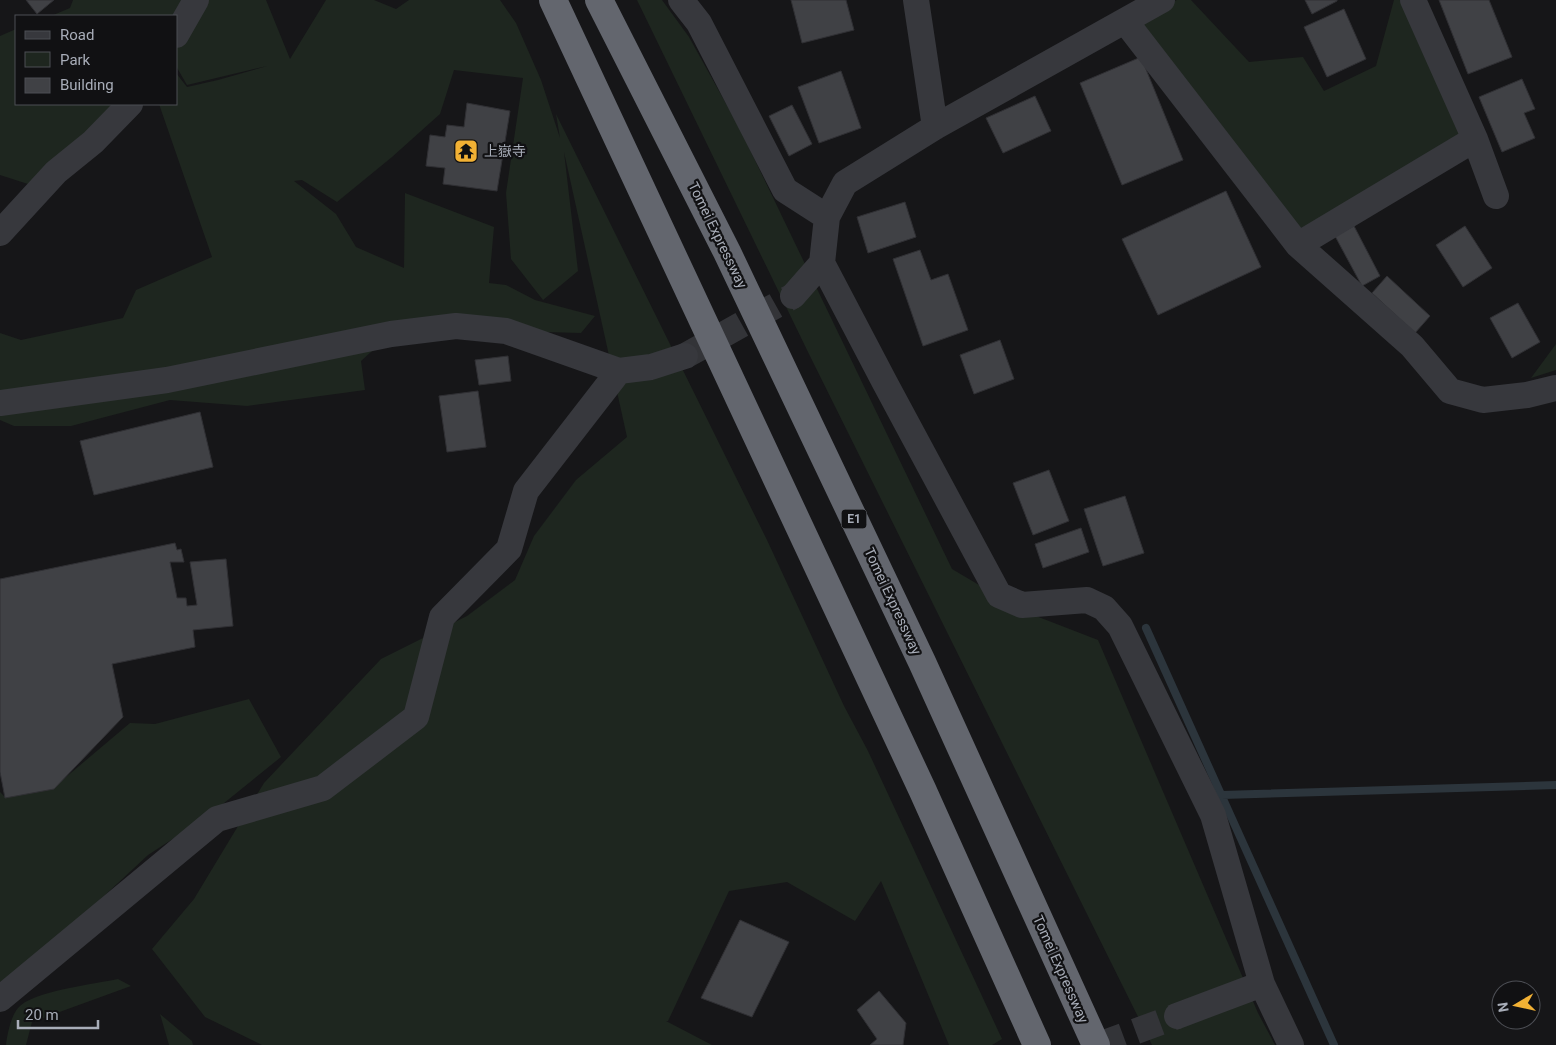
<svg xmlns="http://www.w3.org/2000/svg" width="1556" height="1045" font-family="Roboto,'Noto Sans JP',sans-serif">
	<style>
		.green { fill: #1e261f }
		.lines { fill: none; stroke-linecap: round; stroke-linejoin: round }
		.stream { stroke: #2c353c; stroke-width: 8 }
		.building { fill: #404145; stroke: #303034 }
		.minor-tunnel { stroke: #333438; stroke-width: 26; stroke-dasharray: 26 13; stroke-linecap: butt }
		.minor { stroke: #37383d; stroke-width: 26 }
		.highway { stroke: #63666e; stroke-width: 28 }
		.labels { text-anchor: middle; stroke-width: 4.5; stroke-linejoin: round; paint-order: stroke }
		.shield { fill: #111113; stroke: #7b7e86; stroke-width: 1 }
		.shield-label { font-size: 12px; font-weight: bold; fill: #a8adb8 }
		.poi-label { font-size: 14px; fill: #a8adb8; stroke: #111113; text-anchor: start }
		.street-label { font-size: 14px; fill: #a8adb8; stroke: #111113 }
	</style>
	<rect width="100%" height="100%" fill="#161618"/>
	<!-- green -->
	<path class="green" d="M73 0H266L290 59 326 0H374L396 9 409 0H500L516 23 541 80 560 138 556 114 767 540 844 706 868 751 1002 1039 992 1045H949L881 881 855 921 787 882 729 891 668 1021H666L712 1045H262L205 1017 152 949 194 899 264 783 381 659 467 616 515 580 534 536 576 480 627 437 564 152 578 271 543 300 511 259 506 193 523 78 454 70 440 114 392 157 337 202 302 180 294 181 336 214 356 247 404 268 405 193 494 227 489 283 506 285 535 300 595 316 581 333 506 331 391 334 361 361 365 390 247 406 170 400 71 426H14L0 420V333L21 340 123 318 136 290 212 257 159 104H176V73L187 87 218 80 267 66 187 85 176 66V16H51L70 8Z
		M637 0H662L689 37 739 127 952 569 1023 611 1098 640 1258 1013 1275 1045H1152L807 350Z
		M1177 0H1191L1249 62 1303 57 1324 91 1376 66 1394 0H1404L1466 144 1298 245 1125 21Z
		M16 29V104H129L28 184 0 175V36Z
		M1556 344V370L1531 378Z
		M249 699 281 757 208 816 148 855 30 965 0 982V792L6 798 59 783 130 723 155 724Z
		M118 979 131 986 32 1022 26 1045H6C7 1035 11 1016 18 1008 32 991 95 984 118 979Z
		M160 1014 192 1041 193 1045H169Z"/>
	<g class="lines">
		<!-- stream -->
		<path class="stream" d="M1146 628 1334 1045
			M1222 795 1556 785"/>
	</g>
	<!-- building -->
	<path class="building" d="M26 0H54L37 14Z
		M791 0H846L854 30 802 43Z
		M1305 0H1337V1L1312 14Z
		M1439 0H1489L1512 57 1468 74Z
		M1344 9 1366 59 1327 77 1304 27Z
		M1141 57 1183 160 1122 185 1080 83Z
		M841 71 861 128 819 143 798 87Z
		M1522 79 1535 109 1524 113 1535 138 1502 152 1479 97Z
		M1035 96 1051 131 1003 153 986 118Z
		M467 103 510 111 497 191 443 184 445 168 426 166 430 135 445 137 447 125 464 127Z
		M792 105 812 144 789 156 769 116Z
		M1226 191 1261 267 1158 315 1122 239Z
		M905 202 916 237 868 253 857 217Z
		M1354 226 1380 276 1362 286 1335 236Z
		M1465 226 1492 268 1463 287 1436 245Z
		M920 250 931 280 948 274 968 330 923 346 893 259Z
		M1387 276 1430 316 1415 333 1372 293Z
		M1518 303 1540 342 1512 358 1490 318Z
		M1000 340 1014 379 974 394 960 355Z
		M508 356 511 381 479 385 475 360Z
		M478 391 486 447 447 452 439 396Z
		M200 412 213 467 94 495 80 441Z
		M1049 470 1069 521 1033 535 1013 483Z
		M1125 496 1144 553 1103 566 1084 509Z
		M1081 528 1089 552 1043 568 1035 544Z
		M175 543 177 550 181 549 184 562H170L177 598H186L187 606 197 605 190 562 226 559 233 626 193 630 195 647 112 664 123 717 54 789 5 798 0 772V579Z
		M740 920 789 942 752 1017 701 998Z
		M879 991 906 1023 903 1045H870L877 1039 857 1010Z"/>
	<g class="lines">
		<!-- minor-tunnel -->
		<path class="minor-tunnel" d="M685 356 793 296
			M1099 1045 1177 1016"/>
		<!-- minor -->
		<path class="minor" d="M681 0 699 23 785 190 827 217
			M916 0 935 127
			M1413 0 1475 139 1496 196
			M1125 21 1298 245 1412 346 1450 391 1483 400 1527 395 1556 388
			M176 35 196 0
			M0 233 56 172 93 142 130 104
			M1298 245 1475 139
			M822 263 885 383 999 595 1022 605 1087 600 1104 608 1120 626 1213 815 1262 984 1291 1045
			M793 296 822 263 827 217 845 183 935 127 1162 0
			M0 403 167 380 391 334 456 326 506 331 619 371 651 367 685 356
			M0 999 217 819 323 788 416 717 442 617 509 549 526 491 619 371
			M1177 1016 1262 984"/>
		<!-- highway -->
		<path class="highway" d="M553 0 922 789 1037 1045
			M599 0 727 252 922 662 1096 1045"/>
	</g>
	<!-- icons -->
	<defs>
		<g id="temple-square" transform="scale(1.25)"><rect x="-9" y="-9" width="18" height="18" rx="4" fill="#f2b134" stroke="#111113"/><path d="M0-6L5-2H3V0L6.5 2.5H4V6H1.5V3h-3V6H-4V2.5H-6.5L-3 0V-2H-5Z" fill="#111"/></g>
	</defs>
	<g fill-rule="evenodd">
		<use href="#temple-square" x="466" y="151"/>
	</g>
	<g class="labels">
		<!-- shield labels -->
		<rect class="shield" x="841.5" y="509.5" width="25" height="19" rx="4"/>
		<g class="shield-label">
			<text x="854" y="523">E1</text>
		</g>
		<!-- poi labels -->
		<g class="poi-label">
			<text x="484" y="156">上嶽寺</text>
		</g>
		<!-- street labels -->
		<g class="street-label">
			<text transform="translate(718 235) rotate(64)" y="5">Tomei Expressway</text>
			<text transform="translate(893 601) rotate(65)" y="5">Tomei Expressway</text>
			<text transform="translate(1061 969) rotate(66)" y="5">Tomei Expressway</text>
		</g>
	</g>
	<!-- legend -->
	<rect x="15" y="15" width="162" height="90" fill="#111113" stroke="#4d4f55"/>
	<rect x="25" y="31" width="25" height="8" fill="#37383d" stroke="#4d4f55"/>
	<text x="60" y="40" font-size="15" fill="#a8adb8">Road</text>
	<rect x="25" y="52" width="25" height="15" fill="#1e261f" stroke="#4d4f55"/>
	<text x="60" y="65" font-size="15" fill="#a8adb8">Park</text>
	<rect x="25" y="78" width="25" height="15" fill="#404145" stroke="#4d4f55"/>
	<text x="60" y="90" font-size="15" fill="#a8adb8">Building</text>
	<!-- north arrow -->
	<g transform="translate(1516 1005) rotate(261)"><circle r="24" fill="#111113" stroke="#4d4f55"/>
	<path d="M0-4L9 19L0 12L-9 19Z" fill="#f2b134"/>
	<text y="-8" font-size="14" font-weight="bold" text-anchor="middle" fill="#a8adb8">N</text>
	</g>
	<!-- scale -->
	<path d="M18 1020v8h80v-8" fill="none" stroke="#a8adb8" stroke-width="2.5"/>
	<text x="25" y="1020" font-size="15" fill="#a8adb8" stroke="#111113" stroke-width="4" paint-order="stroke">20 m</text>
</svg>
